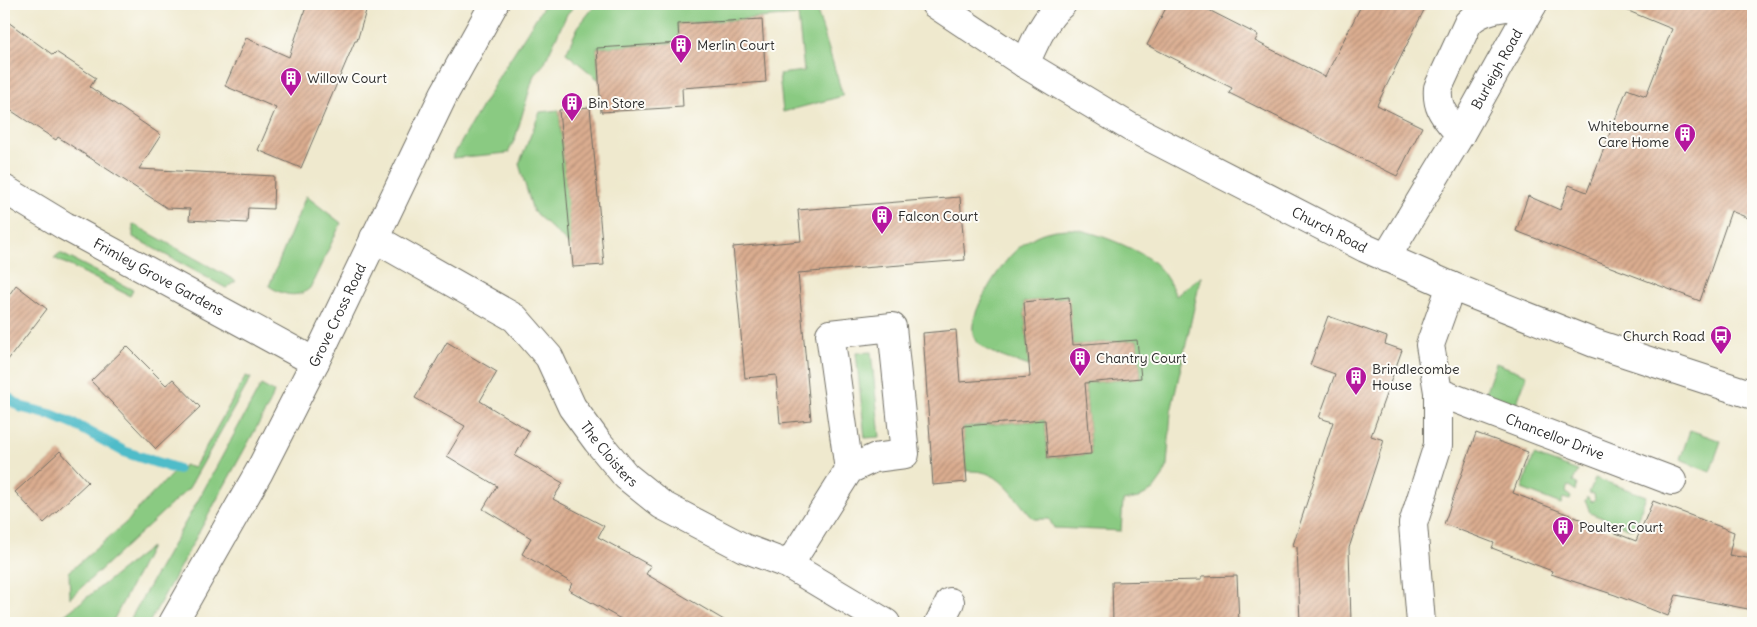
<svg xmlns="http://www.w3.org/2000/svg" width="1757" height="627" font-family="Delius,sans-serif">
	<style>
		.grass { fill: #8aca82; stroke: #5a7a56 }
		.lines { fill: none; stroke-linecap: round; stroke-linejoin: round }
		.stream { stroke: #4fbcc9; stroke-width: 11 }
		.building { fill: url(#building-hatch) }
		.street-casing { stroke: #706e64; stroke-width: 30 }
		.secondary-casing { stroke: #706e64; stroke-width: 30 }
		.street { stroke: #fff; stroke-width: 28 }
		.secondary { stroke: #fff; stroke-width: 28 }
		.labels { text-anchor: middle; stroke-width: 4; stroke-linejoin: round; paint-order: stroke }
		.poi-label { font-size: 14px; fill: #2b2b2b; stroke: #fdfcf7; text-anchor: start }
		.street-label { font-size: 14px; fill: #2b2b2b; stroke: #fdfcf7 }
	</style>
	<defs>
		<pattern id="building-hatch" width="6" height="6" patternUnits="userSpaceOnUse" patternTransform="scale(1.25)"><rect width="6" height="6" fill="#dbad90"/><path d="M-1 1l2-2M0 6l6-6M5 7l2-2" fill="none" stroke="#b28d76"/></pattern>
	</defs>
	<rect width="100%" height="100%" fill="#fdfcf7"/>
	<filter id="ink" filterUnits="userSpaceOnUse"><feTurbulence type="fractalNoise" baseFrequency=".02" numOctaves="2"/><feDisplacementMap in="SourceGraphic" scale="10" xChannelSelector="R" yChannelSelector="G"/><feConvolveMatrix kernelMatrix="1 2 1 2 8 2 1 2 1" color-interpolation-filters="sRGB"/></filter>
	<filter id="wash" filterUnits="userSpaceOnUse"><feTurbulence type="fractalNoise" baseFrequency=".0096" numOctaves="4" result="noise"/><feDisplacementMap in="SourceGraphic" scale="20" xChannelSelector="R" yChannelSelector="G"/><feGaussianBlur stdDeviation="1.12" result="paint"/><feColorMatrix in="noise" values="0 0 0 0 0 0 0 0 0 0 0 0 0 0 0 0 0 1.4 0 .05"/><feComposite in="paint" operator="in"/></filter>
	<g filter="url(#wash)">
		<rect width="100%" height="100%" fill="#efe9ce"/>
		<!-- grass -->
		<path class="grass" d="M545 4H576L567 14 544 64 534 75 515 139 508 153 452 158 501 73Z
			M596 4H815L843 96 783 112 779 74 804 71 798 15 678 24 679 43 597 48 599 80 566 53 578 27Z
			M559 110 572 247 533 211 519 164 540 112Z
			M306 196 341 223 310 288C298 299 282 295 269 286Z
			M133 224 236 281 226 288 133 237Z
			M1074 229C1095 232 1135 248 1152 261 1164 271 1170 283 1176 296L1201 276 1171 412 1167 466 1163 476 1153 490 1138 498 1123 501 1121 531 1054 528 1049 519H1034C1018 504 1006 477 982 472 977 471 971 471 966 471L963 427 1045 420 1048 458 1091 454 1085 383 1141 378 1137 340 1073 345 1068 297 1024 302 1029 366C1015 361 983 353 975 339 964 320 995 275 1007 260 1014 251 1026 241 1036 236 1048 230 1061 229 1074 229Z
			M60 253 133 290 130 296 54 258Z
			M871 352 880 437 865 438 856 353Z
			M1496 363 1527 375 1516 405 1485 394Z
			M246 376 251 378 189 488 70 598 69 572 130 519 133 514 174 472 180 473 184 465 194 468Z
			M261 385 274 392 270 403 149 623H128L201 495Z
			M1690 430 1721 441 1710 472 1680 460Z
			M1534 455 1578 471 1573 481 1577 484 1575 491 1570 486 1567 487 1566 493 1571 497 1570 500 1563 498 1561 504 1522 489Z
			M1595 478 1646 496 1633 530 1590 513 1587 504 1585 502 1587 497 1592 502 1595 499 1594 494 1589 493Z
			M151 547 112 623H62V617Z"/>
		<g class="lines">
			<!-- stream -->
			<path class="stream" d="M4 395 21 407 52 415 76 425 125 452 177 469"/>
		</g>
		<g id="blocks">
			<!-- building -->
			<path class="building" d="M307 4H368L357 41H355L301 168 258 150 276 108 225 86 246 38 289 57Z
				M1168 4H1197L1258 35 1255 41 1325 77 1362 4H1427L1377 105 1422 127 1397 176 1229 93 1232 88 1147 45Z
				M1614 4H1753V220L1731 211 1700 301 1516 231 1528 196 1560 210 1569 185 1587 192 1627 89 1646 96 1672 29 1614 5Z
				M4 19 53 55 56 52 96 78 90 87 161 135 139 169 274 176 273 209 248 208 247 223 189 220 190 209 167 208 58 137 56 140 4 106Z
				M762 19 766 82 682 88 683 107 601 112 597 48 679 43 678 24Z
				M590 107 604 265 573 267 559 110Z
				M960 197 965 260 798 273 811 420 780 423 776 375 745 378 733 247 801 241 798 210Z
				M16 285 47 309 4 365V302Z
				M1069 297 1073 345 1137 340 1141 378 1085 383 1091 454 1048 458 1045 420 963 426 967 482 933 485 923 333 956 330 960 382 1030 377 1024 302Z
				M1328 316 1387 337 1385 344 1402 350 1371 436 1384 440 1349 548 1351 623H1300L1297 547 1293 545 1333 422 1319 418 1335 374 1310 365Z
				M447 342 497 372 480 401 529 431 515 456 563 483 553 499 604 526 598 537 651 566 646 574 729 623H628L569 590 572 583 522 554 531 538 483 509 497 486 447 456 465 426 415 398Z
				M127 346 166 385 173 379 200 407 156 449 91 381Z
				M1476 433 1528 452 1513 493 1572 516 1636 541 1653 501 1734 532 1729 555 1753 559V610L1676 595 1668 616 1615 595 1551 574 1552 571 1492 548 1494 543 1444 524Z
				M60 451 88 482 44 523 15 492Z
				M1237 576 1239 623H1113L1112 582 1201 580V577Z"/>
		</g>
	</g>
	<g filter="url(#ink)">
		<use href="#blocks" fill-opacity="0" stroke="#706e64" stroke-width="1"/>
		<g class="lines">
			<!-- street casing -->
			<g class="street-casing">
				<g id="street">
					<path d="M1025 64C1034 44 1044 19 1062 4"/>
					<path d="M1460 135C1447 118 1436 111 1438 88L1468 23C1483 6 1512 7 1533 4"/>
					<path id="s1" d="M374 238 515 318 549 357 572 407 597 441 626 476 662 505 744 548 789 565 886 623"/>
					<path id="s2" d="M1386 258 1460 135 1533 4"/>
					<path id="s3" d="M1438 392 1672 481"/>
					<path d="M789 565 849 470 874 458 905 454 892 327 830 334 849 470"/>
					<path d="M939 623 950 602"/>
					<path d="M1421 623 1413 524 1438 445V392L1430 345 1451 286"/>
				</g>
			</g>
			<!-- secondary casing -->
			<g class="secondary-casing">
				<g id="secondary">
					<path id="s4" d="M935 4 1025 64 1130 127 1365 248 1451 286 1594 343 1753 395"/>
					<path id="s5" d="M4 189 65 226 315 362"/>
					<path id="s6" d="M173 623 259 472 315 362 444 94 494 4"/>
				</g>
			</g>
			<!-- street -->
			<use href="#street" class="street"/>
			<!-- secondary -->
			<use href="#secondary" class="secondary"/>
		</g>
	</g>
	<!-- icons -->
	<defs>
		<g id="building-pin" transform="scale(1.125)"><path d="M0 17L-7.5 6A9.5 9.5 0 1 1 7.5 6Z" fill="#b5179e" stroke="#fdfcf7"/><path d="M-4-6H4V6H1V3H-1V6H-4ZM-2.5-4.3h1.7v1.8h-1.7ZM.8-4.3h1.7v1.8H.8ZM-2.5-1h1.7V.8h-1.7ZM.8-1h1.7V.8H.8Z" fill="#fff"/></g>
		<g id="bus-pin" transform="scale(1.125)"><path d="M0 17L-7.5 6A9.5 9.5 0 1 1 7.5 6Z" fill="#b5179e" stroke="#fdfcf7"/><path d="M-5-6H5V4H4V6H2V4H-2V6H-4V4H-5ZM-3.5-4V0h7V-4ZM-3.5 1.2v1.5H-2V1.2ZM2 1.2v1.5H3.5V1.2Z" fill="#fff"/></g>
	</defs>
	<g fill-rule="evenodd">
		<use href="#building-pin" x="681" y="45"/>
		<use href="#building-pin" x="291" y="78"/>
		<use href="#building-pin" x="572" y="103"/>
		<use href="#building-pin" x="1685" y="134"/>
		<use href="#building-pin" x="882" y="216"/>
		<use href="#bus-pin" x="1721" y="336"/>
		<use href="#building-pin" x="1080" y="358"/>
		<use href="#building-pin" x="1356" y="377"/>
		<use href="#building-pin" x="1563" y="527"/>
	</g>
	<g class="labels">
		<!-- poi labels -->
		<g class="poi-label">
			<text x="697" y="50">Merlin Court</text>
			<text x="307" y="83">Willow Court</text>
			<text x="588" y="108">Bin Store</text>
			<text x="1669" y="131" text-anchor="end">Whitebourne<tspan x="1669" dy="16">Care Home</tspan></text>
			<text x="898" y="221">Falcon Court</text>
			<text x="1705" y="341" text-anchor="end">Church Road</text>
			<text x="1096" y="363">Chantry Court</text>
			<text x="1372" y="374">Brindlecombe<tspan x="1372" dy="16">House</tspan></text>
			<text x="1579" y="532">Poulter Court</text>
		</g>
		<!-- street labels -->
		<g class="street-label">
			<text dy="5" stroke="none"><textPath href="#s2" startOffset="219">Burleigh Road</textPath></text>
			<text dy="5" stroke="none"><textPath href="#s4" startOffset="455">Church Road</textPath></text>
			<text dy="5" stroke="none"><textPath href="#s5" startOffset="178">Frimley Grove Gardens</textPath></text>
			<text dy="5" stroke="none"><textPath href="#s6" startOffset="349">Grove Cross Road</textPath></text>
			<text dy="5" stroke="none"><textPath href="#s3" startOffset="125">Chancellor Drive</textPath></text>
			<text dy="5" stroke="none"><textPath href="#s1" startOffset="329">The Cloisters</textPath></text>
		</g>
	</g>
	<!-- margin -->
	<rect width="1757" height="627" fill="none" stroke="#fdfcf7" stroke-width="20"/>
</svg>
